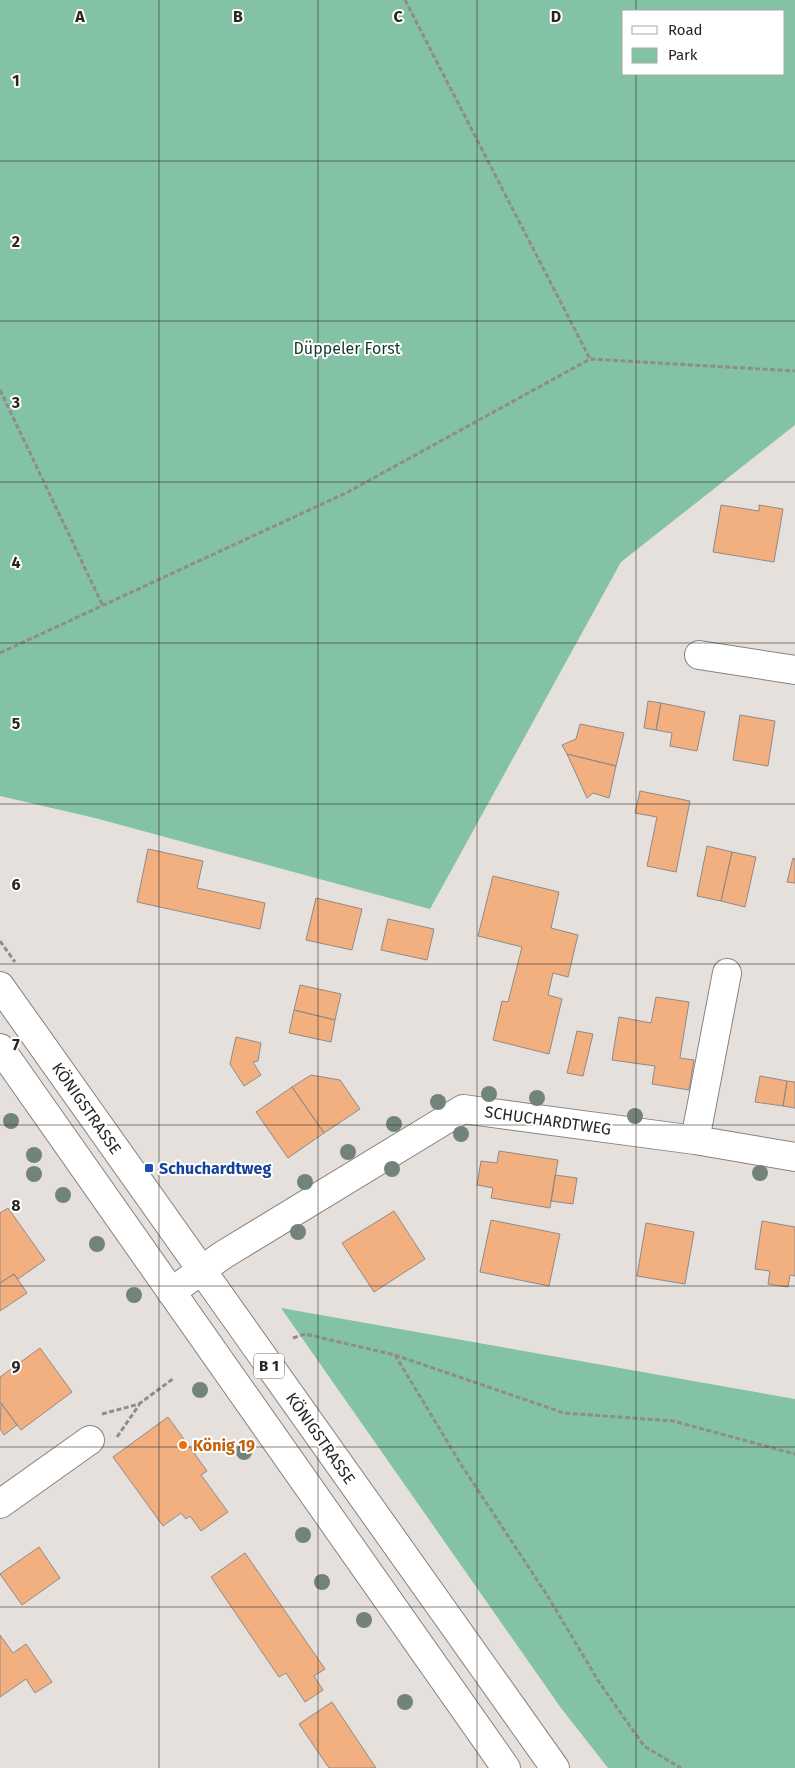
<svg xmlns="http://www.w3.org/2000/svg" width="795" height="1768" font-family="'Fira Sans',sans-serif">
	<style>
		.green { fill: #83c2a4; fill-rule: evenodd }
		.building { fill: #f2af80; stroke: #908a86 }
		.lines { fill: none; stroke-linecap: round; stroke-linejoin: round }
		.minor-casing { stroke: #88827e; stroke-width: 30 }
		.major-casing { stroke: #88827e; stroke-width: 30 }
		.path { stroke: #908c89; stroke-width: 3; stroke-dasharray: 5 2.5; stroke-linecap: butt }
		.minor { stroke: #fff; stroke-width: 28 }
		.major { stroke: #fff; stroke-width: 28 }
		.tree { fill: #72847a }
		.grid { fill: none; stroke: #282624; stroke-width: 1; stroke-opacity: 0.55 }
		.transit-dot { fill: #1a4fb4; stroke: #fff; stroke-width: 2 }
		.food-dot { fill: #e8710a; stroke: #fff; stroke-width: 2 }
		.labels { text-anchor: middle; stroke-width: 4; stroke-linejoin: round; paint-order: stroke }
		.shield { fill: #fff; stroke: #686766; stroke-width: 1 }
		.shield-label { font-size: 15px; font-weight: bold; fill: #282624 }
		.park-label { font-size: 16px; fill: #143929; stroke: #fff }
		.street-label { font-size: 16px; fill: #282624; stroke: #fff }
		.transit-label { font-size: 16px; font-weight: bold; fill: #164399; stroke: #fff; text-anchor: start }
		.food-label { font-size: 16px; font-weight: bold; fill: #c56008; stroke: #fff; text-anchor: start }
		.grid-label { font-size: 16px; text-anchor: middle; font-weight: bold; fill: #282624; stroke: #fff; stroke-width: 4; stroke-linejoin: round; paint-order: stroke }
	</style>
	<rect width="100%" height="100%" fill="#e6e0dc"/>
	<!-- green -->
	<path class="green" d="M0 0H795V425L621 562 430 909 95 818 0 796ZM784 11V74H624V11Z
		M281 1308 795 1399V1768H608L561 1708Z"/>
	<!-- building -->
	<path class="building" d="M721 505 759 511V505L783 509 774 562 713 552Z
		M648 701 661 703 656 730 644 728Z
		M661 703 705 712 697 751 670 746 672 733 656 730Z
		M740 715 775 721 768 766 733 760Z
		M580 724 624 733 616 766 567 754 562 745 576 739Z
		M567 754 616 766 609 798 593 793 587 798Z
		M640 791 690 801 676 872 647 866 657 817 635 813Z
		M707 846 732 852 721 901 697 896Z
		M148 849 203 861 197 888 265 903 260 929 137 902Z
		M732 852 756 857 745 907 721 901Z
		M793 858 795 859V883L787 882Z
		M493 876 559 892 551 928 578 935 568 977 553 973 548 995 562 999 549 1054 493 1040 502 1001 508 1002 522 947 478 936Z
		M316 898 362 909 352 950 306 940Z
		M388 919 434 929 427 960 381 950Z
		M300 985 341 994 335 1020 294 1010Z
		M656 997 689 1002 680 1058 694 1060 689 1090 652 1084 655 1066 612 1060 619 1017 651 1023Z
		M294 1010 335 1020 331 1042 289 1033Z
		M577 1031 593 1034 583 1076 567 1073Z
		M236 1037 261 1043 258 1061 253 1062 261 1075 244 1086 230 1064Z
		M311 1075 340 1080 360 1109 324 1133 292 1087Z
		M760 1076 787 1081 783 1106 755 1102Z
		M787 1081 795 1082V1108L783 1106Z
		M292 1087 324 1133 288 1158 256 1112Z
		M499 1151 558 1160 550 1208 491 1198 493 1188 477 1185 481 1161 497 1163Z
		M555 1175 577 1178 573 1204 551 1201Z
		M8 1208 45 1260 18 1279 14 1274 0 1283V1213Z
		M394 1211 425 1259 374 1292 342 1243Z
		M491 1220 560 1234 549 1286 480 1272Z
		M762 1221 795 1227V1276L790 1275 788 1287 768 1284 770 1271 755 1269Z
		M646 1223 694 1232 685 1284 637 1276Z
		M14 1274 27 1293 0 1311V1283Z
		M40 1348 72 1392 21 1430 0 1402V1377Z
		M1 1403 17 1425 4 1435 0 1429Z
		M168 1417 207 1471 201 1475 228 1512 201 1531 190 1516 186 1519 181 1513 163 1526 113 1457Z
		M39 1547 60 1578 22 1605 0 1574Z
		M245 1553 325 1669 314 1676 323 1690 305 1702 286 1673 279 1677 211 1577Z
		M0 1635 13 1653 26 1644 52 1682 35 1693 26 1679 0 1697Z
		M332 1702 376 1768H329L299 1724Z"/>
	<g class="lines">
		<!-- minor casing -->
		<g class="minor-casing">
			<path id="minor" d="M699 655 795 670
				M695 1140 727 973
				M171 1292 223 1255 463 1109 695 1140 795 1157
				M0 1504 90 1440"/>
		</g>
		<!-- major casing -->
		<g class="major-casing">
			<path id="major" d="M0 986 555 1768
				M0 1048 506 1768"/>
		</g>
		<!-- path -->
		<path class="path" d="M405 0 590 359
			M0 390 103 606
			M0 653 348 492 590 359 795 371
			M0 941 15 962
			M293 1338 305 1334 395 1355 462 1466 547 1595 599 1682 644 1746 681 1768
			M395 1355 564 1413 673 1421 795 1454
			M102 1414 139 1404 174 1378
			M117 1437 139 1405"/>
		<!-- minor -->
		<use href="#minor" class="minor"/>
		<!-- major -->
		<use href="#major" class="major"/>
	</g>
	<!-- trees -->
	<g class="tree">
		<circle cx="489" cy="1094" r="8"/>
		<circle cx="537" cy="1098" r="8"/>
		<circle cx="438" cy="1102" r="8"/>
		<circle cx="635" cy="1116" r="8"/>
		<circle cx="11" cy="1121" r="8"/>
		<circle cx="394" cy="1124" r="8"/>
		<circle cx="461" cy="1134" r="8"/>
		<circle cx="348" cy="1152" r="8"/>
		<circle cx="34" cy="1155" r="8"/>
		<circle cx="392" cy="1169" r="8"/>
		<circle cx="760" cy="1173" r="8"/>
		<circle cx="34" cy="1174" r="8"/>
		<circle cx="305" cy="1182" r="8"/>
		<circle cx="63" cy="1195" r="8"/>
		<circle cx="298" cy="1232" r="8"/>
		<circle cx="97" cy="1244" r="8"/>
		<circle cx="134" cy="1295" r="8"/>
		<circle cx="200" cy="1390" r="8"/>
		<circle cx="244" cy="1452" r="8"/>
		<circle cx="303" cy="1535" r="8"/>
		<circle cx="322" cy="1582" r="8"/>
		<circle cx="364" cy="1620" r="8"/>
		<circle cx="405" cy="1702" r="8"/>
	</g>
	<!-- grid -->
	<path class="grid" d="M159 0V1768M318 0V1768M477 0V1768M636 0V11M636 74V1768M0 161H795M0 321H795M0 482H795M0 643H795M0 804H795M0 964H795M0 1125H795M0 1286H795M0 1447H795M0 1607H795"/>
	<!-- markers -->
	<rect class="transit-dot" x="144" y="1163" width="10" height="10" rx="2.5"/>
	<circle class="food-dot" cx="183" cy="1445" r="5"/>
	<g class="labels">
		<!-- shield labels -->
		<rect class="shield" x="254" y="1353.5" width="30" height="25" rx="4"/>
		<g class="shield-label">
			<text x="269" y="1371">B 1</text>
		</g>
		<!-- park labels -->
		<g class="park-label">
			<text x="347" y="354">Düppeler Forst</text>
		</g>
		<!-- street labels -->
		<g class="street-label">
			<text transform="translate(87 1108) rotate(55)" y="6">KÖNIGSTRASSE</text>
			<text transform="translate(548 1120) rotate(8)" y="6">SCHUCHARDTWEG</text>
			<text transform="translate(321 1438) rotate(55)" y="6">KÖNIGSTRASSE</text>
		</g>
		<!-- transit labels -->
		<g class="transit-label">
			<text x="159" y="1174">Schuchardtweg</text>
		</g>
		<!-- food labels -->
		<g class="food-label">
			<text x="193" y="1451">König 19</text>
		</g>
	</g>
	<g class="grid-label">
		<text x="80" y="22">A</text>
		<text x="238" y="22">B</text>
		<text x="398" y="22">C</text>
		<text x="556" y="22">D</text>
		<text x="16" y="86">1</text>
		<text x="16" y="247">2</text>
		<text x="16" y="408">3</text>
		<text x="16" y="568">4</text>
		<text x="16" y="729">5</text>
		<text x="16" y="890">6</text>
		<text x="16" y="1050">7</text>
		<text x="16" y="1211">8</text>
		<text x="16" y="1372">9</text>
	</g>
	<!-- legend -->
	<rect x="622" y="10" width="162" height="65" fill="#ffffff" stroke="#a9a8a7"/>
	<rect x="632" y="26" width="25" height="8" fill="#ffffff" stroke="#a9a8a7"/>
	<text x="668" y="35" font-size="15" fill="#282624">Road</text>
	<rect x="632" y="48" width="25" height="15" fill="#83c2a4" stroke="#a9a8a7"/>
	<text x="668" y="60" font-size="15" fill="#282624">Park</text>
</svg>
